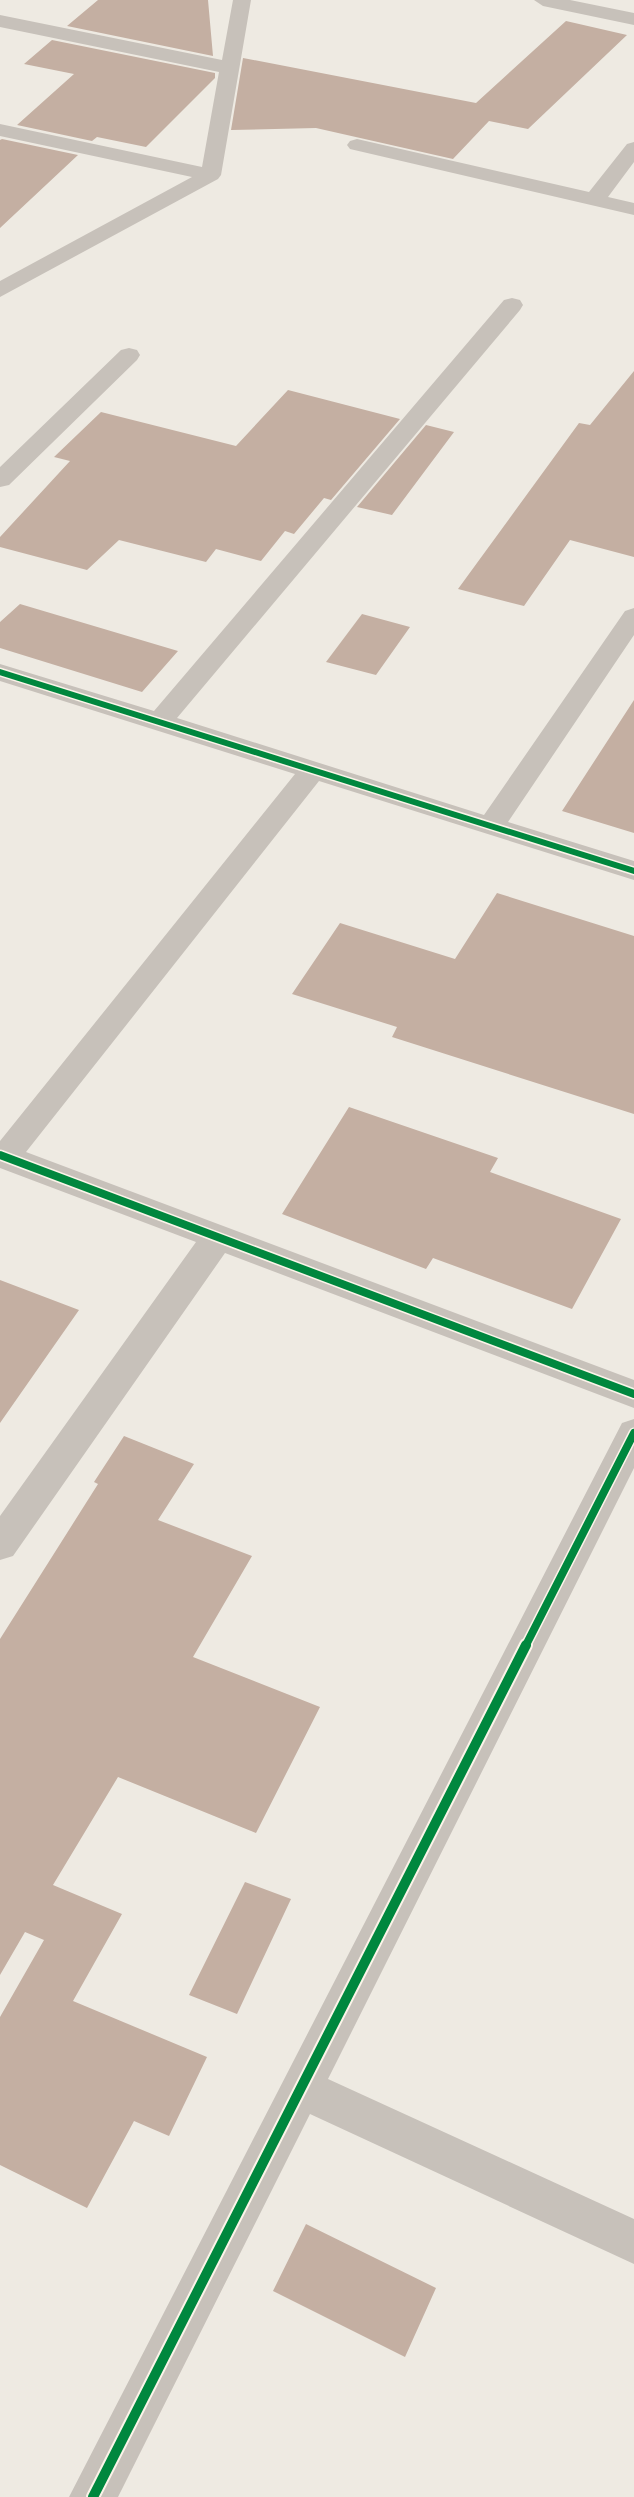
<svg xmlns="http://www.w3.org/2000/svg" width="634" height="2497" font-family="Roboto,sans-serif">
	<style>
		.building { fill: #c4afa2 }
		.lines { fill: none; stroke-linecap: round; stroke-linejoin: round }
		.minor { fill: #c7c1ba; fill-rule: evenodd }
		.cycleway-far2-casing { stroke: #fbf4e9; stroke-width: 9 }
		.cycleway-far1-casing { stroke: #fbf4e9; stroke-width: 11 }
		.cycleway-casing { stroke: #fbf4e9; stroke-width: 14 }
		.cycleway-far2 { stroke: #00873e; stroke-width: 6 }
		.cycleway-far1 { stroke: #00873e; stroke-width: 8 }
		.cycleway { stroke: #00873e; stroke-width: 10 }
	</style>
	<rect width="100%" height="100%" fill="#eeeae2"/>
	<!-- building -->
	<path class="building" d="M98 0H208L213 56 67 26Z
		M566 21 627 35 528 129 489 121 453 159 316 128 231 130 243 58 476 103Z
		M52 40 215 73V78L146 147 97 137 92 141 17 125 74 74 24 64Z
		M2 139 78 155 0 228V140Z
		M634 371V557L570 540 524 606 458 589 579 423 590 425Z
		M288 390 400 419 331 500 324 498 294 534 285 531 261 561 216 549 206 562 119 540 87 570 0 547V537L70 461 54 457 101 412 236 446Z
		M426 425 454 432 392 515 357 507Z
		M20 604 178 651 142 692 0 648V622Z
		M362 614 410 627 376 675 326 662Z
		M634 700V833L562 811Z
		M497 893 634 936V1114L392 1037 397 1027 292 994 340 923 455 959Z
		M349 1107 498 1158 490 1172 621 1219 572 1309 433 1258 426 1269 282 1214Z
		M0 1280 79 1310 0 1423Z
		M124 1436 194 1464 158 1520 252 1556 193 1657 320 1707 256 1833 118 1777 53 1885 122 1914 73 2001 207 2057 169 2136 134 2121 87 2208 0 2165V2017L44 1940 25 1932 0 1975V1639L98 1484 94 1482Z
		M245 1882 291 1899 237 2014 189 1995Z
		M306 2224 436 2288 405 2357 273 2291Z"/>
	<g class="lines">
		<!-- minor -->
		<path class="minor" d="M233 0H251L221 175 218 179 0 297V281L192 177 0 136V124L202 167 219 72 0 27V15L222 60Z
			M534 0H570L634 13V25L543 6Z
			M357 139 589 192 627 144 634 142V162L608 197 634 203V215L350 149 347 145 350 141Z
			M512 298 520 300 523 305 520 310 177 718 484 815 625 611 634 608V635L508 822 634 861V880L319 781 26 1152 634 1380V1408L225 1253 13 1556 0 1560V1516L196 1242 0 1168V1141L295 774 0 681V664L154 711 504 300Z
			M129 348 137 350 140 355 137 360 9 485 0 487V467L121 350Z
			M634 1419V1468L328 2079 634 2219V2264L310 2114 118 2497H69L622 1423Z"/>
		<!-- cycleway-far2 casing -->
		<g class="cycleway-far2-casing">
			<path id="cycleway-far2" d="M0 672 634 871"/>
		</g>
		<!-- cycleway-far1 casing -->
		<g class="cycleway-far1-casing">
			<path id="cycleway-far1" d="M0 1155 634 1394
				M525 1647 634 1433"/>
		</g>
		<!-- cycleway casing -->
		<g class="cycleway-casing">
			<path id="cycleway" d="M93 2497 526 1645"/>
		</g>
		<!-- cycleway-far2 -->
		<use href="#cycleway-far2" class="cycleway-far2"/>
		<!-- cycleway-far1 -->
		<use href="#cycleway-far1" class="cycleway-far1"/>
		<!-- cycleway -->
		<use href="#cycleway" class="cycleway"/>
	</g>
</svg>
